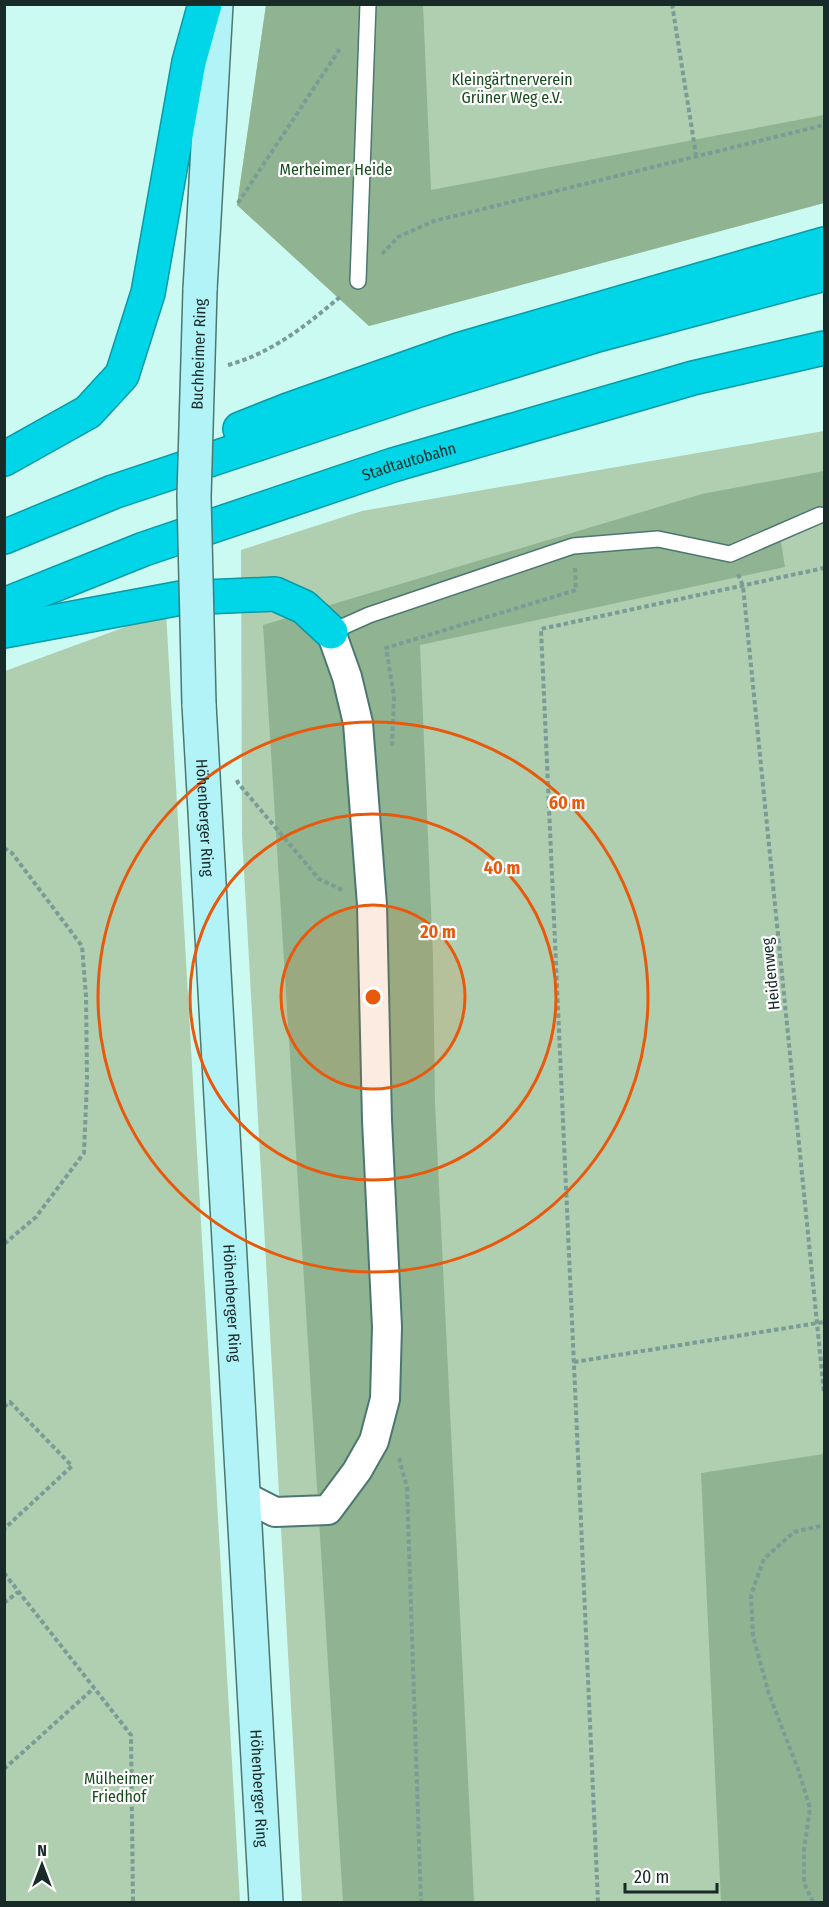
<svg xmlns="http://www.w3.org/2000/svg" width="829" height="1907" font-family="'Fira Sans Condensed',sans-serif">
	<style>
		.green { fill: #b0ceb0 }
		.forest { fill: #90b491 }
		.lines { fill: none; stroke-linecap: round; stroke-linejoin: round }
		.lane-casing { stroke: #4c7771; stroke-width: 18 }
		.street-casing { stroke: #4c7771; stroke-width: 32 }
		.secondary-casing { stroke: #4c7771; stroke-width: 36 }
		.highway-casing { stroke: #099aa4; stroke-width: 36 }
		.path { stroke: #7a9c97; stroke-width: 4; stroke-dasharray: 4.5 3; stroke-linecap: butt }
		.lane { stroke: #fff; stroke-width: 15 }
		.street { stroke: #fff; stroke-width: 28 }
		.secondary { stroke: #b2f3f8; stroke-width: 33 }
		.highway { stroke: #00d6e7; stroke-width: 33 }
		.secondary-bridge-casing { stroke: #4c7771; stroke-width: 36; stroke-linecap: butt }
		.secondary-bridge { stroke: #b2f3f8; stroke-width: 33 }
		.ring { fill: none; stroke: #e8590c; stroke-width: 3 }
		.labels { text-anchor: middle; stroke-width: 4.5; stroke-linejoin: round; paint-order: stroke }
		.park-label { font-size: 16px; fill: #174b1d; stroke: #fff }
		.street-label { font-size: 16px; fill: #192b29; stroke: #fff }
		.centre { fill: #e8590c; stroke: #fff; stroke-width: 3 }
		.ring-label { font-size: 18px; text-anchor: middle; font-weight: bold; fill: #e8590c; stroke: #fff; stroke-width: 4.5; stroke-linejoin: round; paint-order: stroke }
	</style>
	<rect width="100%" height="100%" fill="#cbfaf3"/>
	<!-- green -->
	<path class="green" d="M266 5H824V203L369 326 237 205Z
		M824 431V1902H302L242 835 241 550 362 511Z
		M166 612 240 1902H5V671Z"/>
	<!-- forest -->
	<path class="forest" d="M266 5H423L431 190 824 115V203L369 326 237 205Z
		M824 471V520L780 536 785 567 420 645 433 957 435 1104 474 1902H343L263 625 702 494Z
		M824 1454V1902H721L701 1473Z"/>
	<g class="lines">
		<!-- lane casing -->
		<g class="lane-casing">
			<path id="lane" d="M358 281 368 4
				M331 632 369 615 573 546 658 539 730 554 820 515"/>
		</g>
		<!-- street casing -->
		<g class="street-casing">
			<path id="street" d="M244 1496 275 1512 328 1510 357 1471 374 1441 385 1399 387 1327 377 1120 372 905 358 723 347 677 331 632"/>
		</g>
		<!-- secondary casing -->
		<g class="secondary-casing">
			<g id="secondary">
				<path d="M200 290 216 4"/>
				<path id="s1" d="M199 704 266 1902"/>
			</g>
		</g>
		<!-- highway casing -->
		<g class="highway-casing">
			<g id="highway">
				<path d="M240 429 288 410 461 349 824 244"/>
				<path d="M4 459 88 412 122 375 148 293 189 62 205 4"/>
				<path d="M4 537 113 492 416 391 597 335 824 274"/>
				<path id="s2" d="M4 605 144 549 393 465 693 378 824 348"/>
				<path d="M4 631 181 598 275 594 304 607 331 632"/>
			</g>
		</g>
		<!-- path -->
		<path class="path" d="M672 4 696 155
			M238 203 341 47
			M382 254 398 237 434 221 824 125
			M228 365C272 353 307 325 341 296
			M738 574 743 586 824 1393
			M392 746 394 696 386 648 576 590 575 568
			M237 780 238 783 319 879 342 890
			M4 848 12 853 82 946 86 996 87 1080 84 1153 36 1217 4 1244
			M574 1362 824 1322
			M4 1407 10 1402 72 1466 4 1529
			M399 1458 407 1488 421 1902
			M4 1573 131 1735 133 1902
			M4 1603 18 1592
			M4 1769 94 1688
			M598 1902 541 629 824 568
			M813 1902 804 1883V1849L810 1808 798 1769 769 1694 753 1636 751 1595 764 1559 794 1532 824 1525"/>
		<!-- lane -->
		<use href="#lane" class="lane"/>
		<!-- street -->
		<use href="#street" class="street"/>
		<!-- secondary -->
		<use href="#secondary" class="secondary"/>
		<!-- highway -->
		<use href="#highway" class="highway"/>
		<!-- secondary-bridge casing -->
		<g class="secondary-bridge-casing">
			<g id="secondary-bridge">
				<path id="s3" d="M199 704 194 497 200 290"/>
			</g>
		</g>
		<!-- secondary-bridge -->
		<use href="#secondary-bridge" class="secondary-bridge"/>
	</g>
	<!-- distance rings -->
	<circle cx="373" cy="997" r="92" fill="#e8590c" fill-opacity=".12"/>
	<g class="ring">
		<circle cx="373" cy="997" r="92"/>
		<circle cx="373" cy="997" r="183"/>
		<circle cx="373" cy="997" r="275"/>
	</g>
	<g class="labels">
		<!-- park labels -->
		<g class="park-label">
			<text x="512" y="85">Kleingärtnerverein<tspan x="512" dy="18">Grüner Weg e.V.</tspan></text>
			<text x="336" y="175">Merheimer Heide</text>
			<text x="119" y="1784">Mülheimer<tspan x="119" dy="18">Friedhof</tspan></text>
		</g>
		<!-- street labels -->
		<g class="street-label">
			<text dy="6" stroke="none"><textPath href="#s3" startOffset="350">Buchheimer Ring</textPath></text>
			<text dy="6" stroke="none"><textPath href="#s2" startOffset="430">Stadtautobahn</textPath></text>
			<text dy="6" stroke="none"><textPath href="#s1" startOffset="114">Höhenberger Ring</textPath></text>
			<text transform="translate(770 974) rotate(-96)" y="6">Heidenweg</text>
			<text dy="6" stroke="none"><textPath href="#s1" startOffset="600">Höhenberger Ring</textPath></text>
			<text dy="6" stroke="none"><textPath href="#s1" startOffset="1086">Höhenberger Ring</textPath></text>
		</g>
	</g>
	<circle cx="373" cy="997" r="9" class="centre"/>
	<g class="ring-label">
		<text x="567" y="809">60 m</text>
		<text x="502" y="874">40 m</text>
		<text x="438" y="938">20 m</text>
	</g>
	<!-- border -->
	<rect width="829" height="1907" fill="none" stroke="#192b29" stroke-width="12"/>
	<!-- north arrow -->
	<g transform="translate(42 1865)" stroke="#ffffff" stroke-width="4.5" paint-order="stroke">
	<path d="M0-4.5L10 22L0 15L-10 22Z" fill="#192b29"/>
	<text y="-9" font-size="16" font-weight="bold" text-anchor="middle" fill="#192b29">N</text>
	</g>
	<!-- scale -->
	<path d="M625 1883v9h92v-9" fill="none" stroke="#192b29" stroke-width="3"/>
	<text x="634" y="1883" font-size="18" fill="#192b29" stroke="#ffffff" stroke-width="4.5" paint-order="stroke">20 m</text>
</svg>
